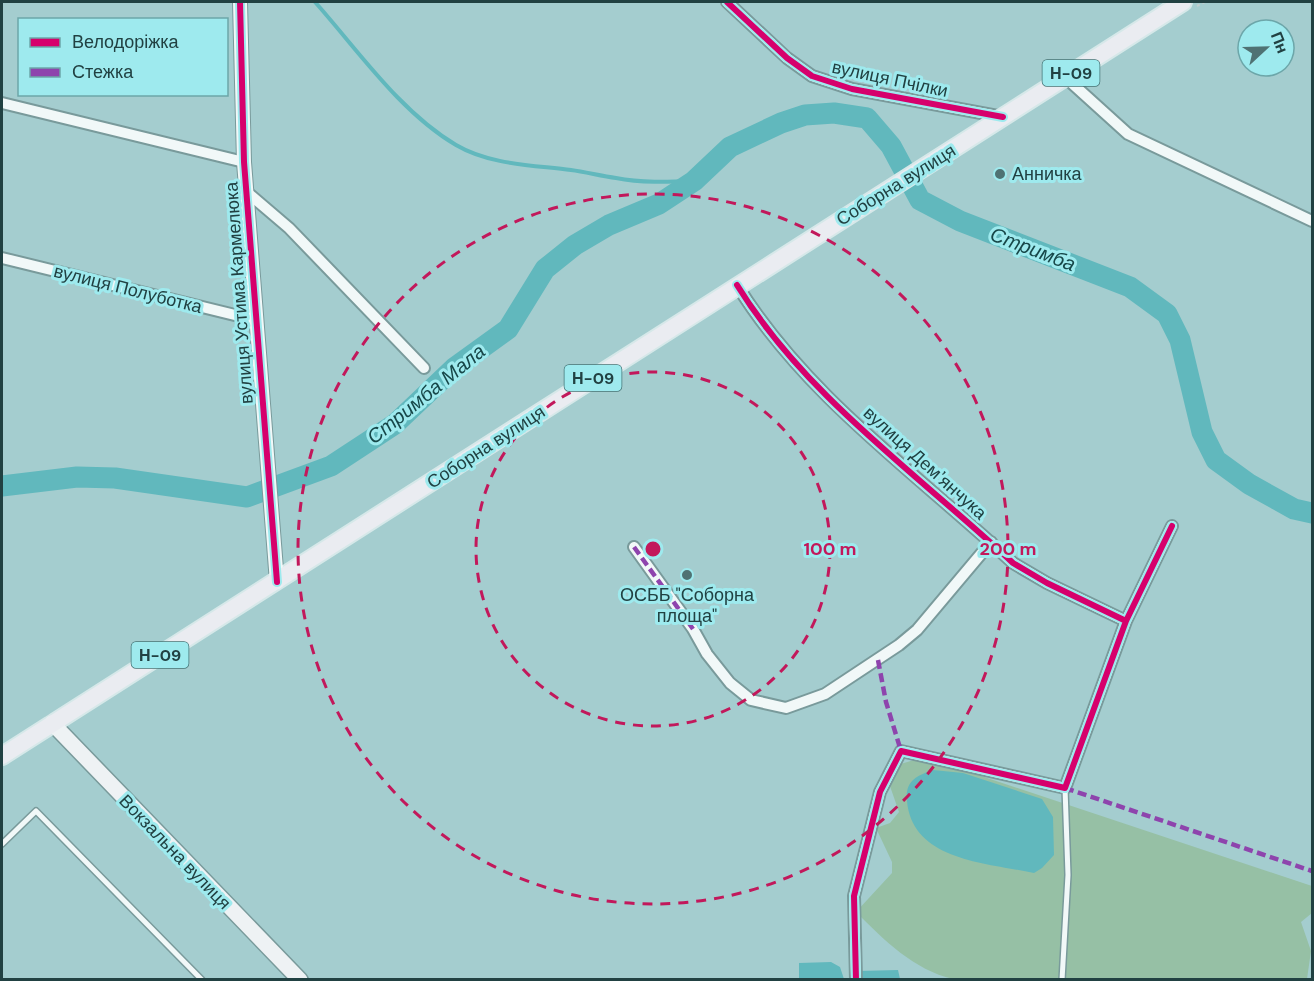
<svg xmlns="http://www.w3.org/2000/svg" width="1314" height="981" font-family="'DM Sans',sans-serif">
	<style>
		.green { fill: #96c0a5 }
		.water { fill: #61b8bd }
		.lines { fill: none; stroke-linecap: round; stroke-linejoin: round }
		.stream { stroke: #61b8bd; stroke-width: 4 }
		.river { stroke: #61b8bd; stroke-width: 21 }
		.service-casing { stroke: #799a9b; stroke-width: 8 }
		.minor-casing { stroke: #799a9b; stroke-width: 14 }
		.tertiary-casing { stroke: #799a9b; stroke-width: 16 }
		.secondary-casing { stroke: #799a9b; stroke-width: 18 }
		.primary-casing { stroke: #d6e8e9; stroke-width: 20 }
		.path { stroke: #c1cecf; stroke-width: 2; stroke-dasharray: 3 3; stroke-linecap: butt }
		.service { stroke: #f1f8f8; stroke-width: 5 }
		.minor { stroke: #f1f8f8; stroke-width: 10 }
		.tertiary { stroke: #f1f8f8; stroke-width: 14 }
		.secondary { stroke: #eef2f4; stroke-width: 15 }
		.primary { stroke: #eaecf1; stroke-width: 16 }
		.quiet { stroke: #8e44ad; stroke-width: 4.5; stroke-dasharray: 9 4.5; stroke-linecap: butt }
		.cycleway-casing { stroke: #9eeaee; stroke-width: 10 }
		.cycleway { stroke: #d6006c; stroke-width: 6 }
		.ring { fill: none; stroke: #c2185b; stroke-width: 3; stroke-dasharray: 10 8 }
		.poi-dot { fill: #4f7273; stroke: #9eeaee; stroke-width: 2 }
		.labels { text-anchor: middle; stroke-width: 6; stroke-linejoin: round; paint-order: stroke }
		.shield { fill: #9eeaee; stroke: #467476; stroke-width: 1.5 }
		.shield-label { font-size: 16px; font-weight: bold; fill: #214142 }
		.street-label { font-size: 18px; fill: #214142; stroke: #9eeaee }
		.poi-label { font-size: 18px; fill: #214142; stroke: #9eeaee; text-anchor: start }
		.water-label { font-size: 20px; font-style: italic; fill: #174749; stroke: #9eeaee }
		.centre { fill: #c2185b; stroke: #9eeaee; stroke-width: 3 }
		.ring-label { font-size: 18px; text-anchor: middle; font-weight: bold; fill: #c2185b; stroke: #9eeaee; stroke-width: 6; stroke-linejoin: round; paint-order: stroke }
	</style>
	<rect width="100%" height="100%" fill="#a4cdcf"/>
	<!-- green -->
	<path class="green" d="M924 757 1312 886V913L1301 922 1311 951 1307 979H953C914 970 884 940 856 912L892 873V862L876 828 890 823 899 812 884 769Z"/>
	<!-- water -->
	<path class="water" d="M933 770 963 773 1042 799 1053 817 1054 855 1042 868 1034 873C988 863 912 861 907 801 905 781 916 776 933 770Z
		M831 962 840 967 844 979H799V963Z
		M898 970 900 979H858L857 971Z"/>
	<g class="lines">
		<!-- stream -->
		<path class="stream" d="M315 2C357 49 400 112 456 145 490 165 533 165 571 170 586 172 601 176 616 178 641 183 668 182 694 181"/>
		<!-- river -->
		<path class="river" d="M2 486 77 477 115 478 247 497 331 466 395 424 454 368 508 329 545 269 575 245 609 225 659 204 694 181 730 147 781 123 805 115 834 113 867 118 891 146 920 200 960 221 1130 287 1167 314 1180 340 1202 432 1216 460 1249 484 1294 509 1312 513"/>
		<!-- service casing -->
		<g class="service-casing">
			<path id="service" d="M2 844 36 811 202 980
				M1062 980 1068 875 1065 788"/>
		</g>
		<!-- minor casing -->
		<g class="minor-casing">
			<path id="minor" d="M727 2 787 58 812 76 852 89 1003 117
				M1065 77 1128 134 1312 221
				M2 103 244 162
				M248 193 289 228 424 368
				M2 258 255 320
				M737 285C806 397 919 475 1013 563L1047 583 1126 621
				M634 547 693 629 707 654 730 683 751 700 786 708 825 694 899 645 917 630 991 542
				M856 980 854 896 880 792 901 751 1065 788 1126 621 1172 526"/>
		</g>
		<!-- tertiary casing -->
		<g class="tertiary-casing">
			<path id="tertiary" d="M240 2 244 162 277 582"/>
		</g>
		<!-- secondary casing -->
		<g class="secondary-casing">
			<path id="secondary" d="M52 723 300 980"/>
		</g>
		<!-- primary casing -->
		<g class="primary-casing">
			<path id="primary" d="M2 756 1183 2"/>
		</g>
		<!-- path -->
		<path class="path" d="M1197 6 1205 2"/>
		<!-- service -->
		<use href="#service" class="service"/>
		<!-- minor -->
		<use href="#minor" class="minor"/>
		<!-- tertiary -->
		<use href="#tertiary" class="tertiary"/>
		<!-- secondary -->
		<use href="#secondary" class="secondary"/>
		<!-- primary -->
		<use href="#primary" class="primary"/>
		<!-- quiet -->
		<path class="quiet" d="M634 547 693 629
			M878 660 886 702 901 751
			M1065 788 1312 871"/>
		<!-- cycleway casing -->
		<g class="cycleway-casing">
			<path id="cycleway" d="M240 2 244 162 277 582
				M727 2 787 58 812 76 852 89 1003 117
				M737 285C806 397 919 475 1013 563L1047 583 1126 621
				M856 980 854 896 880 792 901 751 1065 788 1126 621 1172 526"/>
		</g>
		<!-- cycleway -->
		<use href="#cycleway" class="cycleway"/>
	</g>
	<!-- distance rings -->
	<g class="ring">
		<circle cx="653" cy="549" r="177"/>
		<circle cx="653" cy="549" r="355"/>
	</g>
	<!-- markers -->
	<g class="poi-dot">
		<circle cx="1000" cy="174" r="6"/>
		<circle cx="687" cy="575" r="6"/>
	</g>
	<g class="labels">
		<!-- shield labels -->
		<g class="shield">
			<rect x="1042.5" y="60" width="57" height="26" rx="4.5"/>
			<rect x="564.5" y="365" width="57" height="26" rx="4.5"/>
			<rect x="131.5" y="642" width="57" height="26" rx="4.5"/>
		</g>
		<g class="shield-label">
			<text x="1071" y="79">Н-09</text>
			<text x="593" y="384">Н-09</text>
			<text x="160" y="661">Н-09</text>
		</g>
		<!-- street labels -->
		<g class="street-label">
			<text transform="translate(890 79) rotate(12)" y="6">вулиця Пчілки</text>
			<text transform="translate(896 185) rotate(-32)" y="6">Соборна вулиця</text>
			<text transform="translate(128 289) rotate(14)" y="6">вулиця Полуботка</text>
			<text transform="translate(239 293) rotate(-94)" y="6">вулиця Устима Кармелюка</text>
			<text transform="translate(486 447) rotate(-33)" y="6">Соборна вулиця</text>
			<text transform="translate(925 463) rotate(42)" y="6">вулиця Демʼянчука</text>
			<text transform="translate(175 852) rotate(46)" y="6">Вокзальна вулиця</text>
		</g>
		<!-- poi labels -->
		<g class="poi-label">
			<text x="1012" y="180">Анничка</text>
			<text x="687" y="601" text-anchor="middle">ОСББ "Соборна<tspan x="687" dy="21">площа"</tspan></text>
		</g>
		<!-- water labels -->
		<g class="water-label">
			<text transform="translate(1033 249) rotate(21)" y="7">Стримба</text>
			<text transform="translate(426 394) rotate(-39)" y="7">Стримба Мала</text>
		</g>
	</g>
	<circle cx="653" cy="549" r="9" class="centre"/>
	<g class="ring-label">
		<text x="830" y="555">100 m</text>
		<text x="1008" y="555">200 m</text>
	</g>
	<!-- border -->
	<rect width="1314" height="981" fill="none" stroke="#214142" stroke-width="6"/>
	<!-- legend -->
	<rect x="18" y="18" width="210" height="78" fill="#9eeaee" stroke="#6ca6a9" stroke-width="1.5"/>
	<rect x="30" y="38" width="30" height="9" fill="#d6006c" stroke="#6ca6a9" stroke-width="1.5"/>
	<text x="72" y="48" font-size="18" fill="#214142">Велодоріжка</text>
	<rect x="30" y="68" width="30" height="9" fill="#8e44ad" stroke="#6ca6a9" stroke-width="1.5"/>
	<text x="72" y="78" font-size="18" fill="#214142">Стежка</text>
	<!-- north arrow -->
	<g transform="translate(1266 48) rotate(68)"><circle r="28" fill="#9eeaee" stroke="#6ca6a9" stroke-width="1.5"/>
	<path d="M0-4.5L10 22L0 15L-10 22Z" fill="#4f7273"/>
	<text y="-9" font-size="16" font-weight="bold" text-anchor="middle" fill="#214142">Пн</text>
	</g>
</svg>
